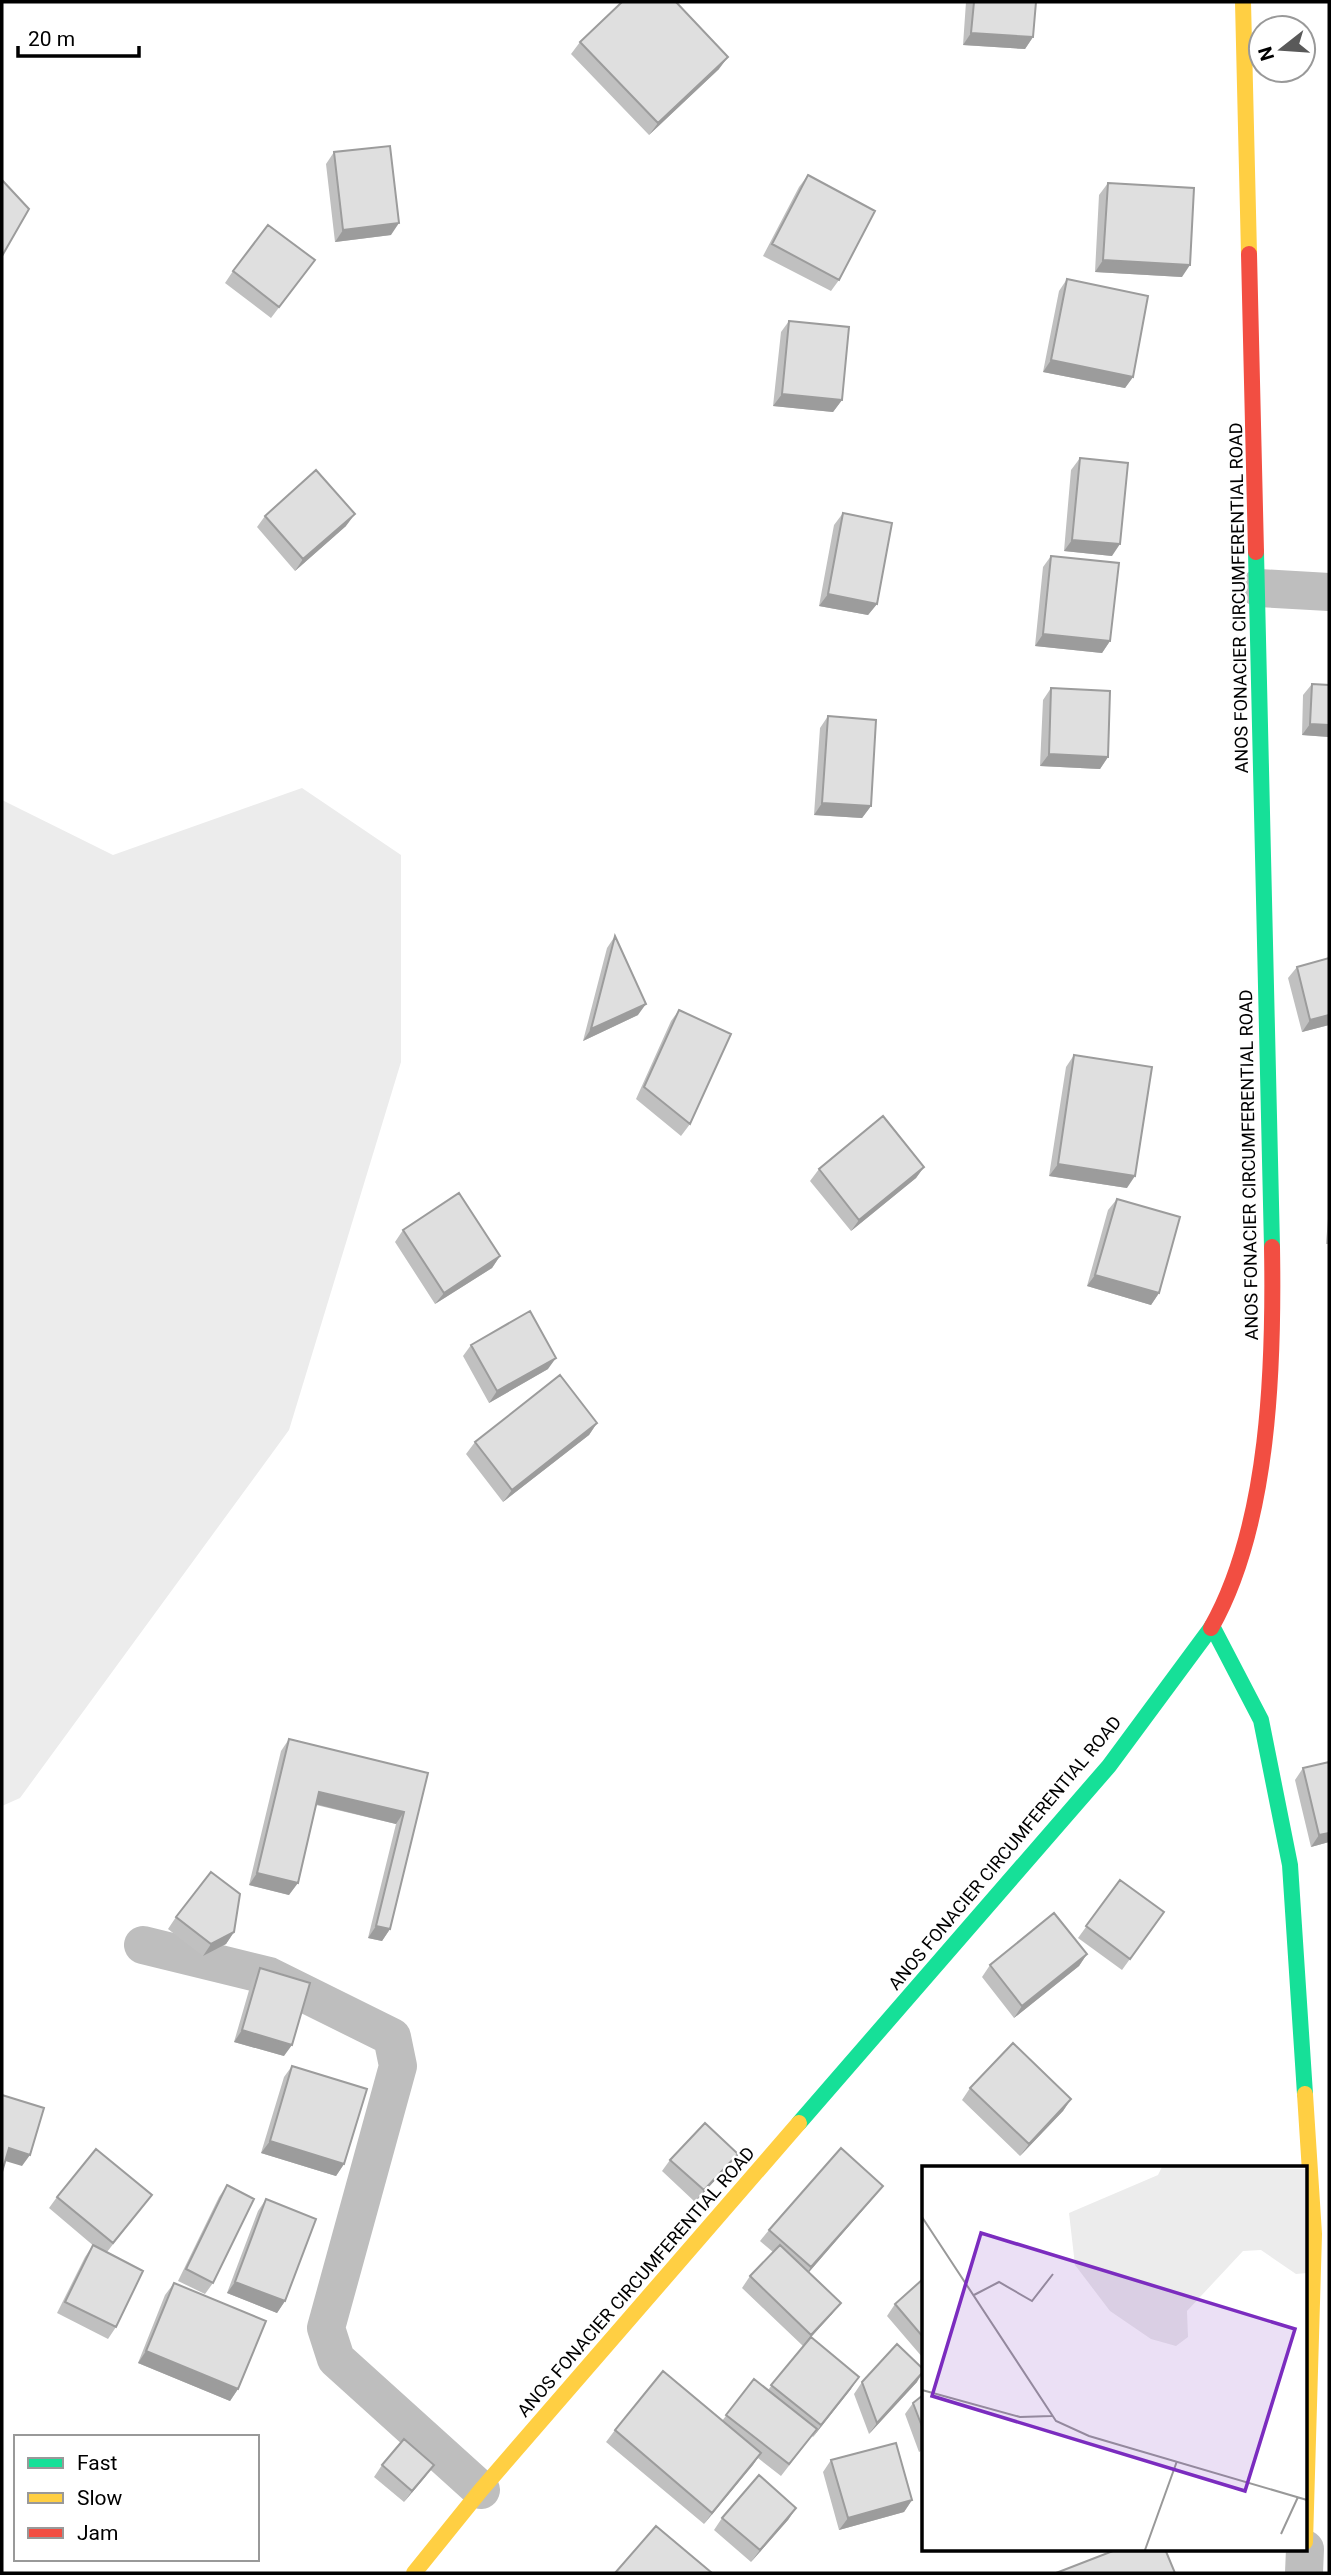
<svg xmlns="http://www.w3.org/2000/svg" width="1331" height="2575" font-family="Roboto,sans-serif">
	<style>
		.green { fill: #ececec }
		.lines { fill: none; stroke-linecap: round; stroke-linejoin: round }
		.street { stroke: #bebebe; stroke-width: 38 }
		.fast { stroke: #16e098; stroke-width: 16 }
		.slow { stroke: #ffcf43; stroke-width: 16 }
		.jam { stroke: #f24e42; stroke-width: 16 }
		.wall { fill: #c0c0c0 }
		.shaded-wall { fill: #9c9c9c }
		.building { fill: #dfdfdf; stroke: #9c9c9c; stroke-width: 2 }
		.labels { text-anchor: middle; stroke-width: 5; stroke-linejoin: round; paint-order: stroke }
		.street-label { font-size: 18px; fill: #000; stroke: #fff }
		.inset-road { fill: none; stroke: #999; stroke-width: 2 }
		.view { fill: #7b2cbf; fill-opacity: 0.15; stroke: #7b2cbf; stroke-width: 3.5 }
		.inset-edge { fill: none; stroke: #000; stroke-width: 3.5 }
	</style>
	<rect width="100%" height="100%" fill="#fff"/>
	<!-- green -->
	<path class="green" d="M302 788 401 855V1062L289 1430 20 1798 2 1806V800L113 855Z"/>
	<g class="lines">
		<!-- street -->
		<path class="street" d="M1259 588 1329 592
			M143 1945 269 1976 392 2037 398 2066 326 2328 336 2359 481 2490
			M1304 2573 1305 2549"/>
		<!-- fast -->
		<path class="fast" d="M1256 552 1272 1247
			M1212 1626 1261 1720 1290 1865 1305 2094
			M799 2123 1109 1766 1211 1628"/>
		<!-- slow -->
		<path class="slow" d="M1243 2 1249 254
			M1305 2094 1314 2234 1305 2542
			M414 2573 481 2490 799 2123"/>
		<!-- jam -->
		<path class="jam" d="M1249 254 1256 552
			M1211 1628C1270 1524 1274 1364 1272 1247"/>
	</g>
	<!-- wall -->
	<path class="wall" d="M966 2H1036L1033 37 1025 49 963 45Z
		M580 42 719 69 649 135 571 54Z
		M334 152 391 235 335 242 326 164Z
		M808 175 839 280 831 291 763 256 799 187Z
		M1108 183 1182 277 1095 272 1099 195Z
		M315 260 271 318 225 283 233 271Z
		M1067 279 1133 377 1125 388 1043 372 1059 291Z
		M789 321 842 400 833 412 773 406 781 332Z
		M1080 458 1112 556 1064 551 1071 470Z
		M843 513 877 604 868 615 819 606 834 525Z
		M265 516 346 526 295 571 257 527Z
		M1051 556 1110 641 1102 653 1035 646 1043 567Z
		M1312 684 1329 685V737L1302 735 1303 695Z
		M1051 688 1108 757 1100 769 1040 766 1043 700Z
		M828 716 871 806 862 818 814 815 820 728Z
		M615 936 638 1015 583 1041 607 948Z
		M1329 958V1025L1302 1032 1288 978 1297 967Z
		M679 1010 690 1124 681 1136 636 1099 671 1021Z
		M1074 1055 1127 1188 1049 1176 1066 1067Z
		M924 1167 916 1178 851 1231 810 1181 819 1169Z
		M1117 1199 1159 1293 1151 1305 1087 1286 1108 1210Z
		M1329 1206V1244H1326Z
		M403 1230 500 1256 492 1268 435 1304 395 1242Z
		M471 1345 548 1369 489 1403 463 1356Z
		M597 1423 589 1435 503 1502 466 1454 475 1442Z
		M289 1739 428 1773 390 1929 382 1941 368 1938 396 1824 316 1805 289 1895 249 1885 281 1751Z
		M1303 1768 1329 1842 1311 1847 1295 1780Z
		M1120 1880 1164 1912 1122 1970 1078 1938Z
		M176 1917 234 1932 226 1944 203 1956 168 1929Z
		M1087 1954 1079 1966 1014 2018 982 1977 990 1965Z
		M260 1968 284 2056 234 2042 252 1980Z
		M292 2066 344 2164 336 2176 261 2153 284 2077Z
		M970 2088 1071 2099 1063 2111 1020 2156 962 2100Z
		M670 2160 729 2165 695 2202 662 2171Z
		M227 2185 213 2283 205 2294 178 2281 219 2197Z
		M57 2197 143 2206 107 2252 116 2327 108 2339 57 2313 85 2257 93 2245 95 2247 49 2208Z
		M874 2197 809 2272 832 2314 811 2337 851 2389 813 2437 812 2436 781 2476 758 2458 704 2524 606 2442 615 2430 722 2421 754 2379 768 2390 803 2346 742 2288 750 2276 773 2252 760 2241 769 2230Z
		M266 2199 285 2301 277 2313 227 2293 258 2211Z
		M923 2279V2358L887 2316 895 2304Z
		M174 2283 238 2389 230 2401 138 2363 165 2295Z
		M862 2382H917L869 2434 854 2394Z
		M923 2395V2450L919 2452 905 2414 913 2403Z
		M831 2460 912 2500 904 2512 839 2530 823 2472Z
		M382 2465 425 2477 404 2502 374 2477Z
		M796 2508 788 2520 751 2562 714 2530 722 2518Z"/>
	<!-- shaded-wall -->
	<path class="shaded-wall" d="M971 33 1033 37 1025 49 963 45Z
		M728 57 719 69 649 135 658 123Z
		M399 223 391 235 335 242 343 230Z
		M1103 260 1190 265 1182 277 1095 272Z
		M1051 360 1133 377 1125 388 1043 372Z
		M782 394 842 400 833 412 773 406Z
		M355 514 346 526 295 571 303 559Z
		M1072 540 1120 544 1112 556 1064 551Z
		M828 594 877 604 868 615 819 606Z
		M1043 634 1110 641 1102 653 1035 646Z
		M1310 724 1329 725V737L1302 735Z
		M1049 754 1108 757 1100 769 1040 766Z
		M822 803 871 806 862 818 814 815Z
		M646 1004 638 1015 583 1041 591 1029Z
		M1329 1015V1025L1302 1032 1310 1020Z
		M1058 1164 1135 1176 1127 1188 1049 1176Z
		M924 1167 916 1178 851 1231 859 1220Z
		M500 1256 492 1268 435 1304 444 1293Z
		M1095 1275 1159 1293 1151 1305 1087 1286Z
		M556 1358 548 1369 489 1403 497 1391Z
		M597 1423 589 1435 503 1502 512 1490Z
		M319 1792 404 1812 396 1824 311 1803Z
		M1329 1833V1842L1311 1847 1319 1835Z
		M257 1873 298 1883 289 1895 249 1885Z
		M376 1926 390 1929 382 1941 368 1938Z
		M234 1932 226 1944 203 1956 211 1944Z
		M1087 1954 1079 1966 1014 2018 1022 2006Z
		M242 2030 292 2045 284 2056 234 2042Z
		M1071 2099 1063 2111 1020 2156 1029 2144Z
		M270 2141 344 2164 336 2176 261 2153Z
		M9 2148 30 2155 22 2166 2 2160Z
		M738 2154 729 2165 695 2202 704 2190Z
		M883 2186 874 2197 803 2279 811 2267Z
		M235 2282 285 2301 277 2313 227 2293Z
		M841 2303 832 2314 803 2346 811 2335Z
		M146 2351 238 2389 230 2401 138 2363Z
		M923 2372 917 2382 869 2434 877 2423Z
		M859 2377 851 2389 813 2437 821 2425Z
		M761 2453 753 2465 704 2524 712 2513Z
		M434 2465 425 2477 404 2502 412 2491Z
		M912 2500 904 2512 839 2530 848 2518Z
		M796 2508 788 2520 751 2562 760 2550Z"/>
	<!-- building -->
	<path class="building" d="M622 2H676L728 57 658 123 580 42Z
		M974 2H1036L1033 37 971 33Z
		M390 146 399 223 343 230 334 152Z
		M808 175 875 211 839 280 772 244Z
		M2 180 29 209 2 256Z
		M1108 183 1194 188 1190 265 1103 260Z
		M268 225 315 260 279 307 233 271Z
		M1067 279 1148 296 1133 377 1051 360Z
		M789 321 849 327 842 400 782 394Z
		M1080 458 1128 463 1120 544 1072 540Z
		M316 470 355 514 303 559 265 516Z
		M843 513 892 523 877 604 828 594Z
		M1051 556 1119 563 1110 641 1043 634Z
		M1312 684 1329 685V725L1310 724Z
		M1051 688 1110 691 1108 757 1049 754Z
		M828 716 876 720 871 806 822 803Z
		M615 936 646 1004 591 1029Z
		M1329 958V1015L1310 1020 1297 967Z
		M679 1010 731 1034 690 1124 644 1087Z
		M1074 1055 1152 1067 1135 1176 1058 1164Z
		M883 1116 924 1167 859 1220 819 1169Z
		M459 1193 500 1256 444 1293 403 1230Z
		M1117 1199 1180 1217 1159 1293 1095 1275Z
		M530 1311 556 1358 497 1391 471 1345Z
		M560 1375 597 1423 512 1490 475 1442Z
		M289 1739 428 1773 390 1929 376 1926 404 1812 319 1792 298 1883 257 1873Z
		M1329 1762V1833L1319 1835 1303 1768Z
		M211 1872 240 1894 234 1932 211 1944 176 1917Z
		M1120 1880 1164 1912 1130 1959 1086 1926Z
		M1054 1913 1087 1954 1022 2006 990 1965Z
		M260 1968 310 1983 292 2045 242 2030Z
		M1013 2043 1071 2099 1029 2144 970 2088Z
		M292 2066 367 2089 344 2164 270 2141Z
		M2 2095 44 2108 30 2155 9 2148 2 2172Z
		M705 2123 738 2154 704 2190 670 2160Z
		M841 2148 883 2186 811 2267 769 2230Z
		M96 2149 152 2195 113 2243 57 2197Z
		M227 2185 254 2199 213 2283 186 2269Z
		M266 2199 316 2219 285 2301 235 2282Z
		M93 2245 143 2271 116 2327 65 2302Z
		M780 2245 841 2303 811 2335 750 2276Z
		M923 2279V2337L895 2304Z
		M174 2283 266 2321 238 2389 146 2351Z
		M811 2337 859 2377 821 2425 771 2385Z
		M897 2344 923 2369V2372L877 2423 862 2382Z
		M663 2371 761 2453 712 2513 615 2430Z
		M754 2379 817 2429 789 2464 726 2415Z
		M923 2395V2429L913 2403Z
		M404 2439 434 2465 412 2491 382 2465Z
		M896 2443 912 2500 848 2518 831 2460Z
		M759 2475 796 2508 760 2550 722 2518Z
		M656 2526 712 2573H615Z
		M1118 2549H1165L1175 2573H1056Z"/>
	<g class="labels">
		<!-- street labels -->
		<g class="street-label">
			<text transform="translate(1239 598) rotate(-91)" y="6">ANOS FONACIER CIRCUMFERENTIAL ROAD</text>
			<text transform="translate(1249 1165) rotate(-91)" y="6">ANOS FONACIER CIRCUMFERENTIAL ROAD</text>
			<text transform="translate(1005 1853) rotate(-50)" y="6">ANOS FONACIER CIRCUMFERENTIAL ROAD</text>
			<text transform="translate(636 2282) rotate(-49)" y="6">ANOS FONACIER CIRCUMFERENTIAL ROAD</text>
		</g>
	</g>
	<!-- overview -->
	<g transform="translate(922 2166)">
		<rect width="385" height="385" fill="#fff"/>
		<path d="M240 1 385 3V107L374 108 339 84 321 85 265 145 266 171 254 180 229 173 188 145 153 99 147 47 236 9Z" fill="#ececec"/>
		<path class="inset-road" d="M0 51 134 255 167 270 385 334M52 129 77 116 110 135 131 108M0 224 98 251 130 250M359 368 376 331M223 384 255 295"/>
		<path class="view" d="M59 67 373 163 323 325 10 230Z"/>
		<rect width="385" height="385" class="inset-edge"/>
	</g>
	<!-- border -->
	<rect width="1331" height="2575" fill="none" stroke="#000000" stroke-width="7"/>
	<!-- legend -->
	<rect x="14" y="2435" width="245" height="126" fill="#ffffff" stroke="#999999" stroke-width="2"/>
	<rect x="28" y="2458" width="35" height="10" fill="#16e098" stroke="#999999" stroke-width="2"/>
	<text x="77" y="2470" font-size="21" fill="#000000">Fast</text>
	<rect x="28" y="2493" width="35" height="10" fill="#ffcf43" stroke="#999999" stroke-width="2"/>
	<text x="77" y="2505" font-size="21" fill="#000000">Slow</text>
	<rect x="28" y="2528" width="35" height="10" fill="#f24e42" stroke="#999999" stroke-width="2"/>
	<text x="77" y="2540" font-size="21" fill="#000000">Jam</text>
	<!-- north arrow -->
	<g transform="translate(1282 49) rotate(253)"><circle r="33" fill="#ffffff" stroke="#999999" stroke-width="2"/>
	<path d="M0-5L12 26L0 18L-12 26Z" fill="#595959"/>
	<text y="-10" font-size="19" font-weight="bold" text-anchor="middle" fill="#000000">N</text>
	</g>
	<!-- scale -->
	<path d="M18 46v10h121v-10" fill="none" stroke="#000000" stroke-width="3.5"/>
	<text x="28" y="46" font-size="21" fill="#000000" stroke="#ffffff" stroke-width="5" paint-order="stroke">20 m</text>
</svg>
